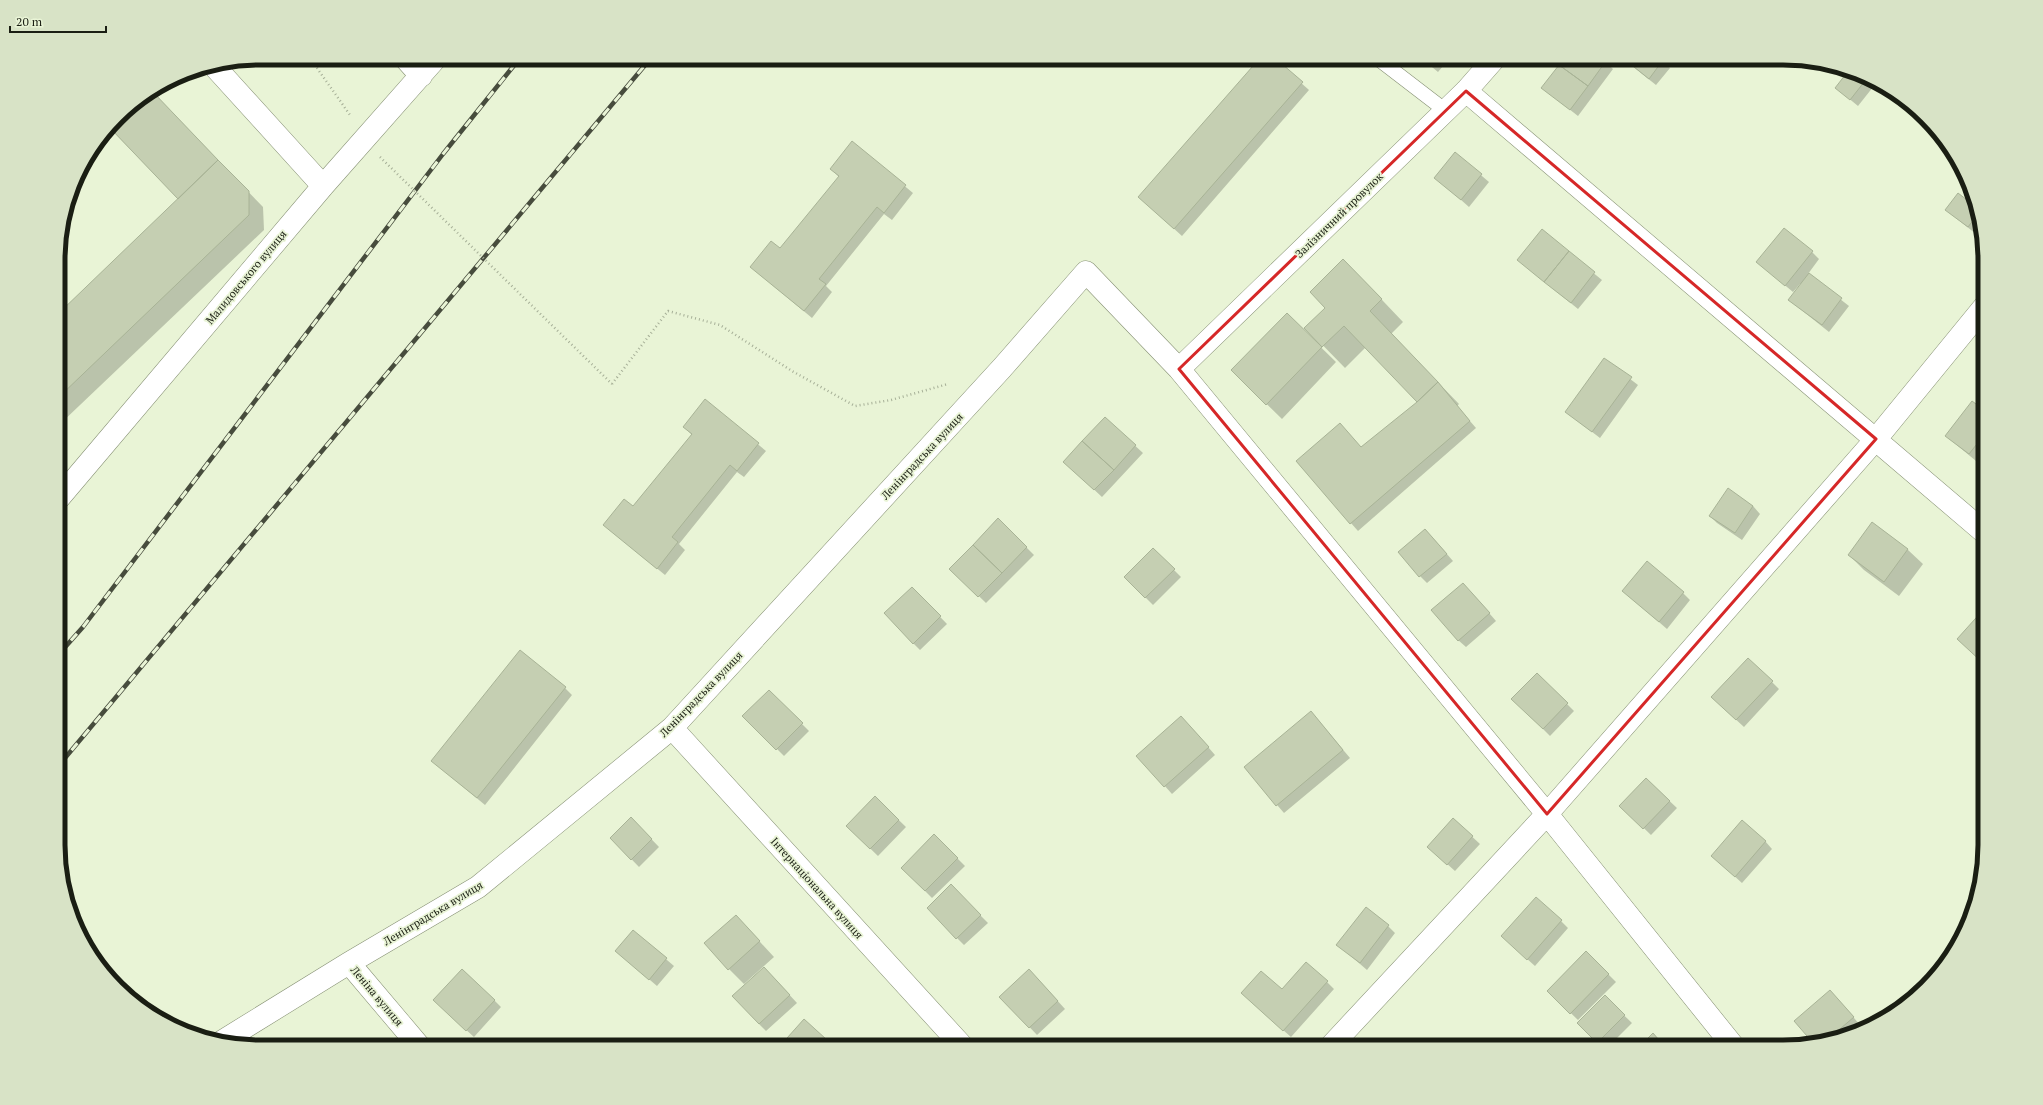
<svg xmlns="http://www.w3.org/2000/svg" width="2043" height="1105" font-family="'PT Serif',serif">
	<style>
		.shadow { fill: #0003 }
		.building { fill: #c5cfb2; stroke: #a8b396 }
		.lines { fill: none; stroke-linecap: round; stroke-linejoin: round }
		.lane-casing { stroke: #869074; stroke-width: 15 }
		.street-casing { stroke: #869074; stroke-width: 23 }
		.path { stroke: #a6af97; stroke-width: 2.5; stroke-dasharray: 1 3; stroke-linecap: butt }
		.lane { stroke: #fff; stroke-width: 14 }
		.street { stroke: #fff; stroke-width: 22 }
		.rail-casing { stroke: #474c3d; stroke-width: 4.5 }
		.rail { stroke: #e9f4d6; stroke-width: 3; stroke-dasharray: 9; stroke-linecap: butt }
		.path-bridge { stroke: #a6af97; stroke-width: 2.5; stroke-dasharray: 1 3; stroke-linecap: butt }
		.marked { fill: none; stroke: #d62828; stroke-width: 3; stroke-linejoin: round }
		.labels { text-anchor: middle; stroke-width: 3.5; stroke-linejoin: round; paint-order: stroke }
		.street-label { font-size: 11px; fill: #1a1e13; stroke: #e9f4d6 }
		.rim { fill: none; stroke: #1a1e13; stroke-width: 5 }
	</style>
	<rect width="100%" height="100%" fill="#e9f4d6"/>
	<!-- shadow -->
	<path class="shadow" d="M1261 58H1273L1309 90 1182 236 1139 197Z
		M1421 58H1450L1438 72Z
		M1565 58H1601L1613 69 1578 116 1542 88Z
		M1622 58H1659L1670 68 1656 85Z
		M1850 70 1877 82 1858 106 1836 88Z
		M152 92 263 207 264 230 59 425V314L179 199 111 129 127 108Z
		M853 143 913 193 892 220 884 214 826 286 832 292 812 318 751 267 780 250 839 177 831 169Z
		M1455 153 1489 182 1469 207 1435 177Z
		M1958 194 1976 208 1981 226 1976 234 1946 210Z
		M1542 231 1602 280 1578 309 1518 260Z
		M1812 252 1819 259 1808 274 1849 306 1829 332 1789 300 1801 285 1800 284 1793 292 1757 262Z
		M1365 282 1403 322 1391 334 1459 404 1457 406 1476 428 1358 531 1297 462 1361 448 1418 402 1366 347 1345 368 1306 328Z
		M1287 314 1336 362 1282 419 1232 370Z
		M1604 359 1638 385 1600 438 1566 412Z
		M705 401 766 451 744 477 737 472 679 544 685 550 665 575 604 525 633 507 692 435 684 427Z
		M1984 411V451L1976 461 1946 436Z
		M1105 418 1143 453 1102 497 1072 469Z
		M1728 490 1753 506 1760 514 1742 540 1717 523 1710 516Z
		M998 519 1034 555 986 603 951 569Z
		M1872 523 1908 550 1923 564 1899 596 1864 570 1849 555Z
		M1432 537 1453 561 1427 583 1420 576Z
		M1153 549 1181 577 1153 605 1125 577Z
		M912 588 947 624 920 650 913 643Z
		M1470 591 1496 621 1466 647 1458 640Z
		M1623 591 1683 593 1690 600 1667 629Z
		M1984 610V664L1958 639Z
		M1537 674 1574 711 1550 736 1513 699Z
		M1772 682 1779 689 1744 727 1720 705Z
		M565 688 572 695 485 805 432 761Z
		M769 691 809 731 784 756 744 716Z
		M1318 720 1350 758 1284 813 1245 768Z
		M1189 725 1215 755 1172 794 1138 756Z
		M1646 779 1677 808 1651 835 1621 806Z
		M875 797 906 827 878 856 847 826Z
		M631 818 659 847 639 867 611 838Z
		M1453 819 1480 844 1455 871 1436 854Z
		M934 835 965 866 932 898 902 868Z
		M1765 841 1772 849 1742 883 1712 856Z
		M951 886 988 923 964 945 957 938Z
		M736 916 774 957 744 984 729 969Z
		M1561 921 1568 928 1535 966 1510 944Z
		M1388 926 1395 933 1367 970 1338 945Z
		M633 931 674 966 657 986 616 951Z
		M1586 952 1616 982 1578 1020 1548 991Z
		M772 976 797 1003 766 1031 759 1024Z
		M1036 977 1065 1009 1037 1035 1001 997Z
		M1327 982 1334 989 1291 1037 1249 1000Z
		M1605 997 1632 1023 1608 1047H1603L1579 1023Z
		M1837 998 1860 1025 1847 1036 1814 1043 1795 1021Z
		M494 1000 501 1007 474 1037 441 1007Z
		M825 1040 832 1047H781Z"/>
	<!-- building -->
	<path class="building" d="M1260 58H1275L1303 82 1174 229 1138 197Z
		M1564 58H1603L1606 61 1588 86 1559 65Z
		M1623 58H1661L1663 60 1649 79Z
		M1559 65 1588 86 1570 110 1541 88Z
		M1849 70 1868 77 1850 100 1835 88Z
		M153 92 218 160 178 199 111 129 127 108Z
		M852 141 906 185 884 213 877 207 819 279 826 284 804 311 750 267 771 241 780 248 839 176 830 169Z
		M1455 152 1482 174 1461 200 1434 178Z
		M218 160 249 191V215L59 397V313Z
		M1958 193 1976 207 1978 214 1968 227 1945 210Z
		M1784 228 1813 251 1785 286 1756 262Z
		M1542 229 1569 251 1544 282 1517 260Z
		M1569 251 1595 272 1571 303 1544 282Z
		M1343 259 1382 299 1370 311 1438 382 1417 402 1344 326 1322 347 1304 328 1325 308 1310 292Z
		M1809 273 1842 298 1822 325 1788 300Z
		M1287 313 1322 347 1266 405 1231 370Z
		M1604 358 1632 377 1592 432 1565 412Z
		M1438 382 1470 421 1350 524 1296 461 1340 423 1361 447 1417 402Z
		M705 399 759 443 737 471 730 465 672 537 678 542 657 569 603 525 624 499 633 506 692 434 683 427Z
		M1972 401 1984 410V435L1969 454 1945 436Z
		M1105 417 1136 445 1114 470 1082 441Z
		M1082 441 1114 470 1094 490 1063 462Z
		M1728 488 1753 506 1735 533 1709 516Z
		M998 518 1027 547 1002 573 973 545Z
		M1872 522 1908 549 1884 582 1848 555Z
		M1425 529 1447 554 1419 577 1398 552Z
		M973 545 1002 573 978 597 949 569Z
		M1153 548 1175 569 1145 598 1124 577Z
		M1647 561 1684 592 1659 622 1622 591Z
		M1463 583 1490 613 1458 641 1431 610Z
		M912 587 941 616 913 644 884 613Z
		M1984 609V664L1957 639Z
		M520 650 566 687 477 798 431 761Z
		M1748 658 1773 681 1736 720 1711 697Z
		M1537 673 1568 703 1543 729 1511 699Z
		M769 690 803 723 776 750 742 716Z
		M1311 711 1343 750 1276 806 1244 767Z
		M1181 716 1209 747 1164 787 1136 756Z
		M1646 778 1670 801 1643 829 1619 806Z
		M875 796 899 820 870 849 846 826Z
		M631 817 652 839 631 860 610 838Z
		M1453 818 1473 836 1447 865 1427 847Z
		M1742 820 1766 841 1735 877 1711 856Z
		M934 834 958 858 925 891 901 868Z
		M951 884 981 915 956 939 927 908Z
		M1536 897 1562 920 1527 960 1501 936Z
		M1366 907 1389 925 1360 963 1336 945Z
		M736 915 760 941 728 970 704 943Z
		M633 930 667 958 649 980 615 951Z
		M1586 951 1609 974 1570 1014 1547 991Z
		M1306 962 1328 981 1283 1031 1241 993 1261 971 1282 989Z
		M764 967 790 995 759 1024 732 996Z
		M462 969 495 1000 466 1031 433 1000Z
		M1029 969 1058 1001 1029 1028 999 997Z
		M1830 990 1854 1017 1827 1040 1813 1043 1794 1021Z
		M1605 995 1625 1015 1597 1043 1577 1023Z
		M804 1019 826 1039 818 1047H779Z
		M1653 1033 1665 1047H1639Z"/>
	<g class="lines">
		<!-- lane casing -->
		<g class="lane-casing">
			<path id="lane" d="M1377 58 1446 111"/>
		</g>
		<!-- street casing -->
		<g class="street-casing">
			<path id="street" d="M405 58 421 76
				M215 67 323 186
				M1466 91 1984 532
				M1179 369 1466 91 1495 58
				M59 498 323 186 436 58
				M672 728 963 1047
				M349 963 420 1047
				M221 1042 349 963 478 887 672 728 1002 368 1086 272 1179 369 1547 814 1734 1047
				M1330 1047 1547 814 1876 439 1984 307"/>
		</g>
		<!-- path -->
		<path class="path" d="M310 58 350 115
			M612 384 668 311 720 325 792 371 855 406 891 400 948 384"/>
		<!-- lane -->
		<use href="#lane" class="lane"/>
		<!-- street -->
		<use href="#street" class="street"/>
		<!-- rail casing -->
		<g class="rail-casing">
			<path id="rail" d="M59 654 83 627 443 154 520 58
				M60 764 651 58"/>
		</g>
		<!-- rail -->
		<use href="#rail" class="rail"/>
		<!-- path-bridge -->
		<path class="path-bridge" d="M380 157 612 384"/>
	</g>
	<!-- marked area -->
	<path class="marked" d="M1466 91 1876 439 1547 814 1179 369Z"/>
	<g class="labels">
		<!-- street labels -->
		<g class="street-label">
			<text transform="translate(1339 215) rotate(-44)" y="4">Залізничний провулок</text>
			<text transform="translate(246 277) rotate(-50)" y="4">Малидовського вулиця</text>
			<text transform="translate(922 456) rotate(-47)" y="4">Ленінградська вулиця</text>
			<text transform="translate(701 694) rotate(-46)" y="4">Ленінградська вулиця</text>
			<text transform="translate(817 888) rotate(48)" y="4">Інтернаціональна вулиця</text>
			<text transform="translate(433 913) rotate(-31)" y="4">Ленінградська вулиця</text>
			<text transform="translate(377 996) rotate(50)" y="4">Леніна вулиця</text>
		</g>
	</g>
	<!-- crop -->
	<path d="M0 0H2043V1105H0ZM260 65H1783A195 195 0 0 1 1978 260V845A195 195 0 0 1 1783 1040H260A195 195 0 0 1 65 845V260A195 195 0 0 1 260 65Z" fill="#d8e3c6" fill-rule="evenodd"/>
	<path class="rim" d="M260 65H1783A195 195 0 0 1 1978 260V845A195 195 0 0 1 1783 1040H260A195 195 0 0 1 65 845V260A195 195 0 0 1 260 65Z"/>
	<!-- scale -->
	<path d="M10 26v6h96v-6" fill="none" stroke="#1a1e13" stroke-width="2"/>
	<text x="16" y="26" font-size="12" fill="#1a1e13" stroke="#e9f4d6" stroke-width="3" paint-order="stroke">20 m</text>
</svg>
